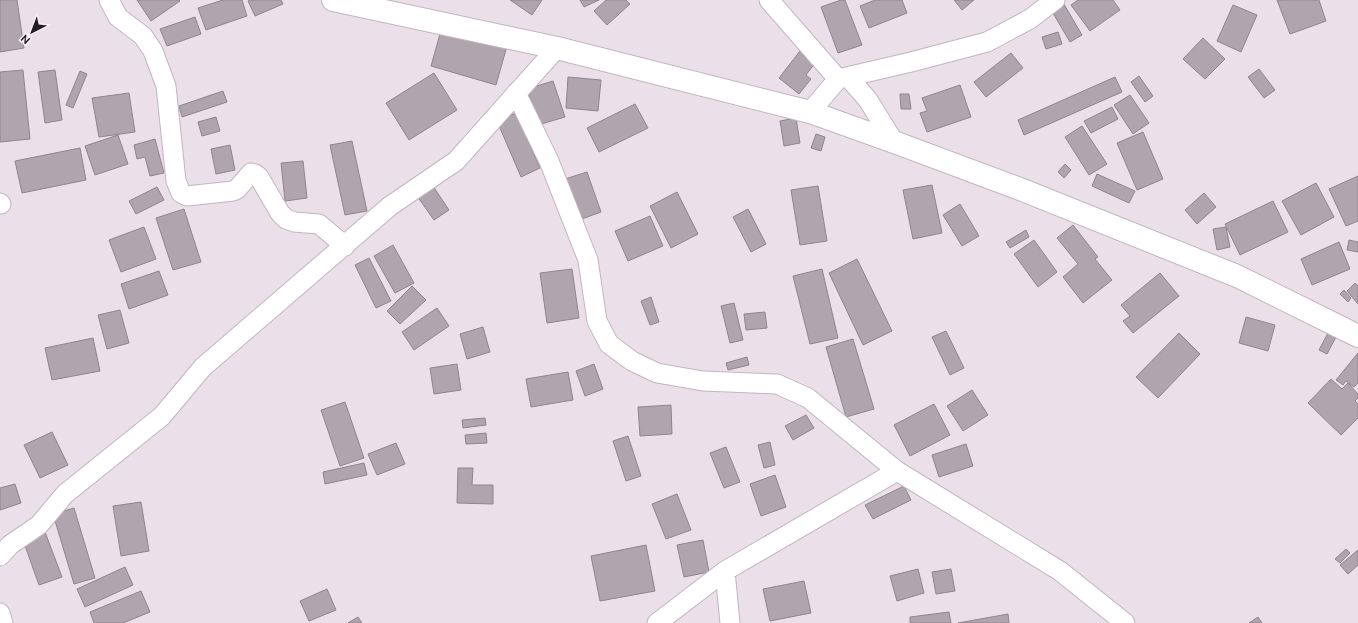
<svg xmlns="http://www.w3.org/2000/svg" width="1358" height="623" font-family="Ubuntu,sans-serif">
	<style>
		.building { fill: #b0a4ae; stroke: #90858f }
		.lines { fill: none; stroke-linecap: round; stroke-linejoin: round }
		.minor-casing { stroke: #c1b5bf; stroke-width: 21 }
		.tertiary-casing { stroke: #c1b5bf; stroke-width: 24 }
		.minor { stroke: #fff; stroke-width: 19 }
		.tertiary { stroke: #fff; stroke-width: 22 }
	</style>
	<rect width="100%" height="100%" fill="#ebdfea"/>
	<!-- building -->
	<path class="building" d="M0 0H17L24 48 0 52Z
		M137 0H179L180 1 151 21Z
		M223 0H242L247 16 206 30 198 8Z
		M250 0H281L283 4 255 16 248 1Z
		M510 0H542L532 15Z
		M580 0H599L584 7Z
		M606 0H626L630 4 607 25 594 11Z
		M841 0H845L862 45 838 53 821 7Z
		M875 0H902L907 13 869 28 860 6Z
		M954 0H974L962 10Z
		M1078 0H1113L1120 10 1090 31 1071 5Z
		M1277 0H1319L1326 21 1290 34Z
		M1062 1 1082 35 1070 42 1050 8Z
		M1233 5 1257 15 1241 52 1217 41Z
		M195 17 201 34 167 46 160 29Z
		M442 27 507 46 496 85 431 66Z
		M1058 32 1062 44 1046 49 1042 37Z
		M1203 38 1225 59 1205 79 1183 59Z
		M800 51 815 63 806 75 811 79 799 94 779 78Z
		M1011 53 1023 68 986 97 974 82Z
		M1259 69 1275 90 1264 98 1248 77Z
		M23 70 30 139 0 142V72Z
		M55 70 62 120 45 123 38 72Z
		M80 71 87 74 73 108 66 105Z
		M434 73 457 110 409 140 386 103Z
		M1139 76 1153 96 1145 102 1131 82Z
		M568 77 601 80 598 111 566 108Z
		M1115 77 1122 92 1024 135 1018 120Z
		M553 81 565 117 538 125 527 89Z
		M960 85 971 117 927 132 920 113 927 111 922 98Z
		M223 91 227 102 182 117 179 106Z
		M129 93 135 132 99 137 92 98Z
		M900 94H909L911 109H901Z
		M1130 95 1149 123 1133 134 1114 105Z
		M635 104 648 128 599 152 587 128Z
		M1112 107 1118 119 1091 133 1084 121Z
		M516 113 540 168 521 177 497 121Z
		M216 117 220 131 202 136 198 122Z
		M796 118 800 143 784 146 780 121Z
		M1082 126 1107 164 1089 175 1065 137Z
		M1143 132 1163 179 1137 190 1117 143Z
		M816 134 825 137 821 151 811 148Z
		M118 135 128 164 95 175 85 146Z
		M155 139 164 173 150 176 145 157 137 159 134 145Z
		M352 141 367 211 345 215 330 145Z
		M230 145 235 170 216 174 211 149Z
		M80 148 86 180 22 193 15 161Z
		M303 161 307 198 285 201 281 163Z
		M1065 164 1071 170 1064 178 1058 172Z
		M587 172 601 212 579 220 565 179Z
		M1097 174 1135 191 1129 203 1092 186Z
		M1358 176V221L1346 226 1329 189Z
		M1316 183 1334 217 1301 235 1282 201Z
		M932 185 942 233 913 239 903 190Z
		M433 186 449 210 434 220 417 196Z
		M818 186 827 241 800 245 791 190Z
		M157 187 164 200 136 214 129 201Z
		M677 192 698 234 671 248 650 206Z
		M1204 193 1216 207 1197 224 1185 210Z
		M1273 201 1288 232 1240 255 1225 224Z
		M960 204 979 236 962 246 943 215Z
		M184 209 201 262 173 270 156 218Z
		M748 209 766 244 751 252 733 217Z
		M650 216 663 246 628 261 615 231Z
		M1073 225 1098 257 1095 259 1112 280 1083 303 1063 277 1078 264 1057 238Z
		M144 227 156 259 121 272 109 240Z
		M1226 227 1230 247 1217 250 1213 229Z
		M1026 230 1029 237 1010 248 1006 242Z
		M1034 240 1057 272 1038 287 1014 254Z
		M1349 240 1358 242V252L1347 250Z
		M1339 242 1350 269 1312 285 1301 259Z
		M393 245 414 283 395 293 374 256Z
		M369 258 391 301 376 308 355 265Z
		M857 259 892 331 863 345 829 273Z
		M572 269 579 318 547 323 540 273Z
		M822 269 838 338 810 344 793 276Z
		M159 271 168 295 129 309 121 284Z
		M1160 273 1179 296 1133 333 1123 321 1130 316 1121 305Z
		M1355 283 1358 286V304L1347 291Z
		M412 286 426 300 400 324 387 311Z
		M1344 290 1351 298 1348 302 1340 294Z
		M651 297 659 322 650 325 641 301Z
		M734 303 743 340 730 343 721 306Z
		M437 308 449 326 414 350 402 332Z
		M120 310 129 343 107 349 98 315Z
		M765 312 767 328 746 330 744 314Z
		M1246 317 1275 325 1268 351 1239 343Z
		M483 327 490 352 467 359 460 334Z
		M946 331 964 368 950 375 932 337Z
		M1179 333 1200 354 1158 398 1136 377Z
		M1328 333 1336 337 1327 354 1319 350Z
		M93 338 100 371 52 380 45 348Z
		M853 339 874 409 846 417 826 347Z
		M1358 353V383L1354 387 1346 381 1343 385 1336 380Z
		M747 357 749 365 728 370 726 363Z
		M457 364 461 390 434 394 430 368Z
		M594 364 603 389 585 396 576 371Z
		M568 372 573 400 531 407 526 379Z
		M1331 379 1342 389 1348 383 1358 394V398L1355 401 1358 404V418L1341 435 1308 403Z
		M972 390 988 415 963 431 947 406Z
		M345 402 364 458 340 466 321 410Z
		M934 404 950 435 910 456 894 425Z
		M671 405 672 434 640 436 638 407Z
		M806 415 814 428 793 440 785 426Z
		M485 418 486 425 463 428 462 420Z
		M52 432 68 465 40 478 24 445Z
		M486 433 487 443 466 444 465 435Z
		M628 436 641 476 626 481 613 441Z
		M770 442 775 465 764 468 758 445Z
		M396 443 405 464 377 475 368 454Z
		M966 444 973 466 939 477 932 455Z
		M726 447 740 482 724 488 710 453Z
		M364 463 367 475 325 484 323 472Z
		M458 468H473L472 485H493V504L457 503Z
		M775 475 786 507 761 516 750 484Z
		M15 484 21 503 0 510V488Z
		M904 486 911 500 873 519 865 505Z
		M677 494 691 530 666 539 652 504Z
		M141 502 149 551 121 556 113 506Z
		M74 508 95 578 74 584 53 514Z
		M45 532 62 577 39 585 23 540Z
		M703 540 709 572 684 577 677 545Z
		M646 545 655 591 600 601 591 556Z
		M1346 549 1350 553 1340 563 1335 559Z
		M1358 550V565L1348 574 1340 565Z
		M125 567 133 585 85 607 77 589Z
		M918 569 924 593 897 601 890 576Z
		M951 569 955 591 936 594 932 572Z
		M804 581 811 613 770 621 763 589Z
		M327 589 336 610 309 621 300 601Z
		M141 591 150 612 123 623H94L90 612Z
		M949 612 951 623H910V617Z
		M1008 614 1009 623H958Z
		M358 617 362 623H348Z
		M1258 617 1262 623H1249Z"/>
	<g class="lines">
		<!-- minor casing -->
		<g class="minor-casing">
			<path id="minor" d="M109 0 118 17 143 36 153 51 166 86 176 181 181 193 187 196 233 191 237 189 251 173 255 174 259 177 280 213 286 219 294 222 319 224 345 246
				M769 0 838 79
				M848 77 868 100 894 142
				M516 93 549 161 588 260 597 321 609 344 632 361 657 373 703 381 777 384 808 398 897 471 1060 571 1125 623
				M810 112 838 79 911 62 987 42 1030 19 1055 0
				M0 203 1 204
				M0 556 10 545 39 525 65 494 162 416 203 367 390 206 456 161 557 48
				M725 571 730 623
				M0 613 3 623
				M657 623 725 571 897 471"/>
		</g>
		<!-- tertiary casing -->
		<g class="tertiary-casing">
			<path id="tertiary" d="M333 0 557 48 810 112 894 142 1020 189 1237 276 1358 336"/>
		</g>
		<!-- minor -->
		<use href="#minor" class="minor"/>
		<!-- tertiary -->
		<use href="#tertiary" class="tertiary"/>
	</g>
	<!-- north arrow -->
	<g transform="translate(32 32) rotate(222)" stroke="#f8ecf7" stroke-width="3" paint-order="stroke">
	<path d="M0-3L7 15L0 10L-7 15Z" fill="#221d21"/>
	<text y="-6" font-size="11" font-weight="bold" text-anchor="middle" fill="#221d21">N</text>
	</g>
</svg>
